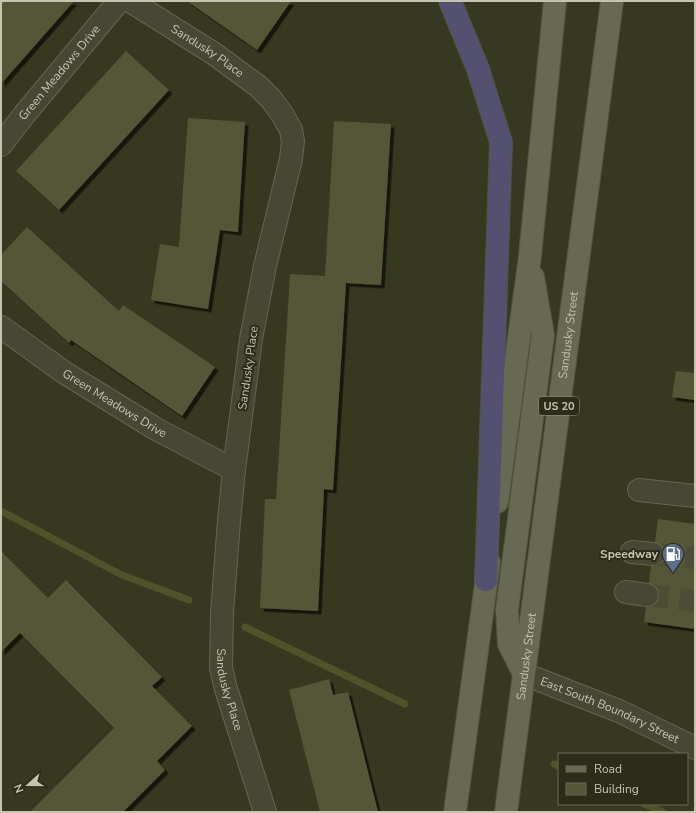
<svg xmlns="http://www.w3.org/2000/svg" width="696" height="813" font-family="'Nunito Sans',sans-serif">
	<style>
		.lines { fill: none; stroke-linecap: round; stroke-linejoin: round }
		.stream { stroke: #505229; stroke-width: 7 }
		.building { fill: #555639; filter: url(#shadow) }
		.minor-tunnel { stroke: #4c4d35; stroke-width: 22; stroke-dasharray: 22 11; stroke-linecap: butt }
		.minor-casing { stroke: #656651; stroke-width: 24 }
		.major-casing { stroke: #535540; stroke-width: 24 }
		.highway-casing { stroke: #52533e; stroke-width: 24 }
		.minor { stroke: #474834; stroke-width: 22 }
		.major { stroke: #686952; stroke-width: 22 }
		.highway { stroke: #53516f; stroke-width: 22 }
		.labels { text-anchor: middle; stroke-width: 4; stroke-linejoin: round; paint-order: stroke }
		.shield { fill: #2c2d19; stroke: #969781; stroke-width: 1 }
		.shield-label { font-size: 11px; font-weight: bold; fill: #c3c5ae }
		.street-label { font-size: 12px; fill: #c3c5ae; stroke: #2c2d19 }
		.poi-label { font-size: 12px; font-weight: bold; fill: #c3c5ae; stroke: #2c2d19; text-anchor: end }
	</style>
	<defs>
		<filter id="shadow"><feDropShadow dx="3.5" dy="3.5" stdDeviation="0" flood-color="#0009"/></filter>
	</defs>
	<rect width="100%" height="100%" fill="#373820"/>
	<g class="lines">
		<!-- stream -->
		<path class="stream" d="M1 511 122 575 189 600
			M245 627 405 704
			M554 764 559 767
			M644 804 663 812"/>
	</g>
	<!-- building -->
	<path class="building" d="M1 1H74L1 84Z
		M187 1H291L257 50Z
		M126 51 169 90 59 210 16 171Z
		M188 118 245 122 238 232 220 230 208 309 151 300 160 244 179 247Z
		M334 121 391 124 381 285 346 283 333 490 324 489 318 611 260 608 265 499H276L290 274 325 276Z
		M27 227 119 311 123 305 215 367 182 416 71 340 69 343 1 281V255Z
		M676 371 695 373V400L672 397Z
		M658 519 695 524V629L644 622 646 607 652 606 657 603 659 596V591L655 585 649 583 651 566 659 565 663 561 665 556 664 548 660 544 655 542Z
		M1 551 48 598 66 580 162 677 152 686 192 726 157 761 165 770 123 812H30L114 728 20 633 1 652Z
		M329 679 333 695 348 692 378 812H320L289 690Z"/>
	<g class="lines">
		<!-- minor-tunnel -->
		<path class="minor-tunnel" d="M653 554 695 558
			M647 595 695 601"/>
		<!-- minor casing -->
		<g class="minor-casing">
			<g id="minor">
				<path id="s1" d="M130 1 213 53 258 86 271 99 282 114 291 130 293 141 291 159 265 266 251 339 234 470 229 521 222 613 221 668 226 689 265 812"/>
				<path id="s2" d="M1 145 24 115 119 1"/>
				<path id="s3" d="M1 327 65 373 156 429 234 470"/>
				<path d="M639 490 695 496"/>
				<path d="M632 552 653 554"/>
				<path d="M626 592 647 595"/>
				<path id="s4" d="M524 674 619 711 695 748"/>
			</g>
		</g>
		<!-- major casing -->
		<g class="major-casing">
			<g id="major">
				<path d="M497 502 530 256 555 1"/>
				<path d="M524 674 509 644 507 610 543 335 533 277"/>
				<path d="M455 812 489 562"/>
				<path id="s5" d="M506 812 612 1"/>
			</g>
		</g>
		<!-- highway casing -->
		<g class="highway-casing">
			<path id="highway" d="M450 1 478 69 501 142 486 580"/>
		</g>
		<!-- minor -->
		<use href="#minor" class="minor"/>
		<!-- major -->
		<use href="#major" class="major"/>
		<!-- highway -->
		<use href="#highway" class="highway"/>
	</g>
	<!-- icons -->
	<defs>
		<g id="fuel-pin" transform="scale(1.15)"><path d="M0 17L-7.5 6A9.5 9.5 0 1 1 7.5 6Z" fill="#5c6f8a" stroke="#2c2d19"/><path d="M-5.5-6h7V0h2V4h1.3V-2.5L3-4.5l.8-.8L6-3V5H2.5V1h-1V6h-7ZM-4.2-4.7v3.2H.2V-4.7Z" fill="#fff"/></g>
	</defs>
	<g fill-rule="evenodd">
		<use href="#fuel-pin" x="673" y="554"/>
	</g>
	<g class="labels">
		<!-- shield labels -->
		<rect class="shield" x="539" y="397" width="40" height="18" rx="3"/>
		<g class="shield-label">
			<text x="559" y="410">US 20</text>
		</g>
		<!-- street labels -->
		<g class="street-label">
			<text dy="4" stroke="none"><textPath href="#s1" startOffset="92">Sandusky Place</textPath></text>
			<text dy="4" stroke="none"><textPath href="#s2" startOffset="93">Green Meadows Drive</textPath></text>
			<text dy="4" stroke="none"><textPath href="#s5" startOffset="481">Sandusky Street</textPath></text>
			<text transform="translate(248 368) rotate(-82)" y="4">Sandusky Place</text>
			<text dy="4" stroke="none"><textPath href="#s3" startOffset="137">Green Meadows Drive</textPath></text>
			<text dy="4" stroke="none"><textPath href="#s5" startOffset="157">Sandusky Street</textPath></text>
			<text dy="4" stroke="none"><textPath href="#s1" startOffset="776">Sandusky Place</textPath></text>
			<text dy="4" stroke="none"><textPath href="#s4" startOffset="93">East South Boundary Street</textPath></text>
		</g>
		<!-- poi labels -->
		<g class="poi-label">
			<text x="658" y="558">Speedway</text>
		</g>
	</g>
	<!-- border -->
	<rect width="696" height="813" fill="none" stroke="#c3c5ae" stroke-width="4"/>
	<!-- legend -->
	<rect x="558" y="753" width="130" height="52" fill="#2c2d19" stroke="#686a55"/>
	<rect x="566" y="766" width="20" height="6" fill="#686952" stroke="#686a55"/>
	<text x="594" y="773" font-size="12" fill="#c3c5ae">Road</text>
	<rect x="566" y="783" width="20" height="12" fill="#555639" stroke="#686a55"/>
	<text x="594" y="793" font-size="12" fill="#c3c5ae">Building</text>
	<!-- north arrow -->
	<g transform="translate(28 785) rotate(249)" stroke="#2c2d19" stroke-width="3" paint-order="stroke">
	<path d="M0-3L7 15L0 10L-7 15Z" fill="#c3c5ae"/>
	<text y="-6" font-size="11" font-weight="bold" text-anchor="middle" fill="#c3c5ae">N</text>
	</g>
</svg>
